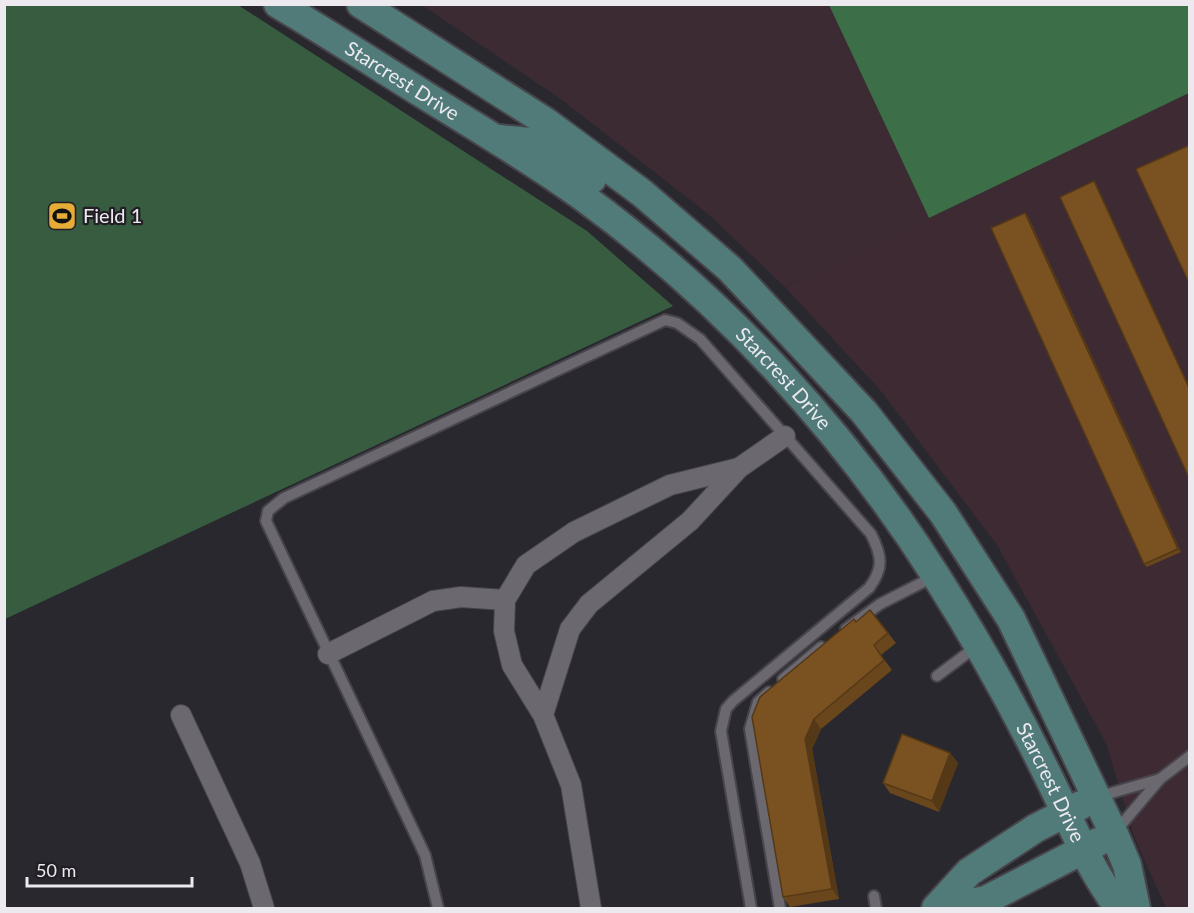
<svg xmlns="http://www.w3.org/2000/svg" width="1194" height="913" font-family="Lato,sans-serif">
	<style>
		.commercial { fill: #3d2a32 }
		.industrial { fill: #3c2b33 }
		.green { fill: #385c40 }
		.forest { fill: #3c6f47 }
		.lines { fill: none; stroke-linecap: round; stroke-linejoin: round }
		.lane-casing { stroke: #47454b; stroke-width: 14 }
		.street-casing { stroke: #47454b; stroke-width: 22 }
		.secondary-casing { stroke: #47454b; stroke-width: 32 }
		.lane { stroke: #6b6870; stroke-width: 10 }
		.street { stroke: #6b6870; stroke-width: 20 }
		.secondary { stroke: #507b79; stroke-width: 28 }
		.wall { fill: #69461c }
		.shaded-wall { fill: #553917 }
		.building { fill: #7a5121; stroke: #553917; stroke-width: 1.5 }
		.labels { text-anchor: middle; stroke-width: 4.5; stroke-linejoin: round; paint-order: stroke }
		.street-label { font-size: 20px; fill: #eceaef; stroke: #211e25 }
		.poi-label { font-size: 20px; fill: #eceaef; stroke: #211e25; text-anchor: start }
	</style>
	<rect width="100%" height="100%" fill="#2a282f"/>
	<!-- commercial -->
	<path class="commercial" d="M1189 93V908H1166L1134 837 1106 743 997 545 881 391 785 287Z"/>
	<!-- industrial -->
	<path class="industrial" d="M422 5H829L929 218 785 287 707 213 562 100Z"/>
	<!-- green -->
	<path class="green" d="M238 5 587 231 673 306 5 619V5Z"/>
	<!-- forest -->
	<path class="forest" d="M829 5H1189V93L929 218Z"/>
	<g class="lines">
		<!-- lane casing -->
		<g class="lane-casing">
			<path id="lane" d="M846 629 880 604 935 576
				M937 676 977 646
				M783 679 821 647
				M769 692 758 702 750 729 780 908
				M1097 797 1160 779
				M1116 831 1160 779 1190 756
				M874 896 876 908
				M438 908 425 855 266 521 268 511 284 498 665 320 677 323 700 339 871 534C882 556 884 568 869 588L733 701 726 709 721 731 751 908"/>
		</g>
		<!-- street casing -->
		<g class="street-casing">
			<path id="street" d="M328 654 433 601 461 597 505 600
				M181 715 250 863 264 908
				M543 715 570 629 589 604 690 521 739 468 785 436
				M591 908 571 785 543 715 512 665 504 631 505 600 526 565 574 532 670 485 739 468"/>
		</g>
		<!-- secondary casing -->
		<g class="secondary-casing">
			<g id="secondary">
				<path id="s1" d="M278 4C327 33 375 64 423 94 477 128 532 160 583 197 722 298 844 431 936 576 978 642 1016 710 1050 780 1072 824 1089 869 1119 908"/>
				<path d="M361 4 546 122 642 193 730 269 864 412 943 513 1011 619 1114 834 1127 865 1136 908"/>
				<path d="M499 139 540 143 592 179"/>
				<path d="M936 908 969 872 1036 828 1081 805"/>
				<path d="M944 908 986 900 1098 842"/>
			</g>
		</g>
		<!-- lane -->
		<use href="#lane" class="lane"/>
		<!-- street -->
		<use href="#street" class="street"/>
		<!-- secondary -->
		<use href="#secondary" class="secondary"/>
	</g>
	<!-- wall -->
	<path class="wall" d="M1025 213 1028 216 1181 552 1147 567 1144 564Z
		M856 622 888 633 896 643 881 655 892 670 821 729 812 749 839 899 790 907 783 897 752 717Z
		M950 753 958 763 939 812 890 793 883 783Z"/>
	<!-- shaded-wall -->
	<path class="shaded-wall" d="M1094 181 1097 185 1190 388V390Z
		M1025 213 1028 216 1181 552 1178 549Z
		M814 719 821 729 812 749 839 899 832 889 805 739Z
		M950 753 958 763 939 812 932 801Z"/>
	<!-- building -->
	<path class="building" d="M1190 145V285L1136 169Z
		M1094 181 1190 390V480L1060 197Z
		M1025 213 1178 549 1144 564 991 228Z
		M870 610 888 633 874 645 884 660 814 719 805 739 832 889 783 897 752 717 760 697 854 619 856 622Z
		M902 734 950 753 932 801 883 783Z"/>
	<!-- icons -->
	<defs>
		<g id="stadium-square" transform="scale(1.5)"><rect x="-9" y="-9" width="18" height="18" rx="4" fill="#e6ac36" stroke="#211e25"/><path d="M0-5a6.5 5 0 1 0 0 10a6.5 5 0 1 0 0-10ZM-3.5-1.8h7v3.6h-7Z" fill="#111"/></g>
	</defs>
	<g fill-rule="evenodd">
		<use href="#stadium-square" x="62" y="216"/>
	</g>
	<g class="labels">
		<!-- street labels -->
		<g class="street-label">
			<text dy="7" stroke="none"><textPath href="#s1" startOffset="146">Starcrest Drive</textPath></text>
			<text dy="7" stroke="none"><textPath href="#s1" startOffset="632">Starcrest Drive</textPath></text>
			<text dy="7" stroke="none"><textPath href="#s1" startOffset="1118">Starcrest Drive</textPath></text>
		</g>
		<!-- poi labels -->
		<g class="poi-label">
			<text x="83" y="223">Field 1</text>
		</g>
	</g>
	<!-- border -->
	<rect width="1194" height="913" fill="none" stroke="#eceaef" stroke-width="12"/>
	<!-- scale -->
	<path d="M27 877v9h165v-9" fill="none" stroke="#eceaef" stroke-width="3"/>
	<text x="36" y="877" font-size="18" fill="#eceaef" stroke="#211e25" stroke-width="4.5" paint-order="stroke">50 m</text>
</svg>
